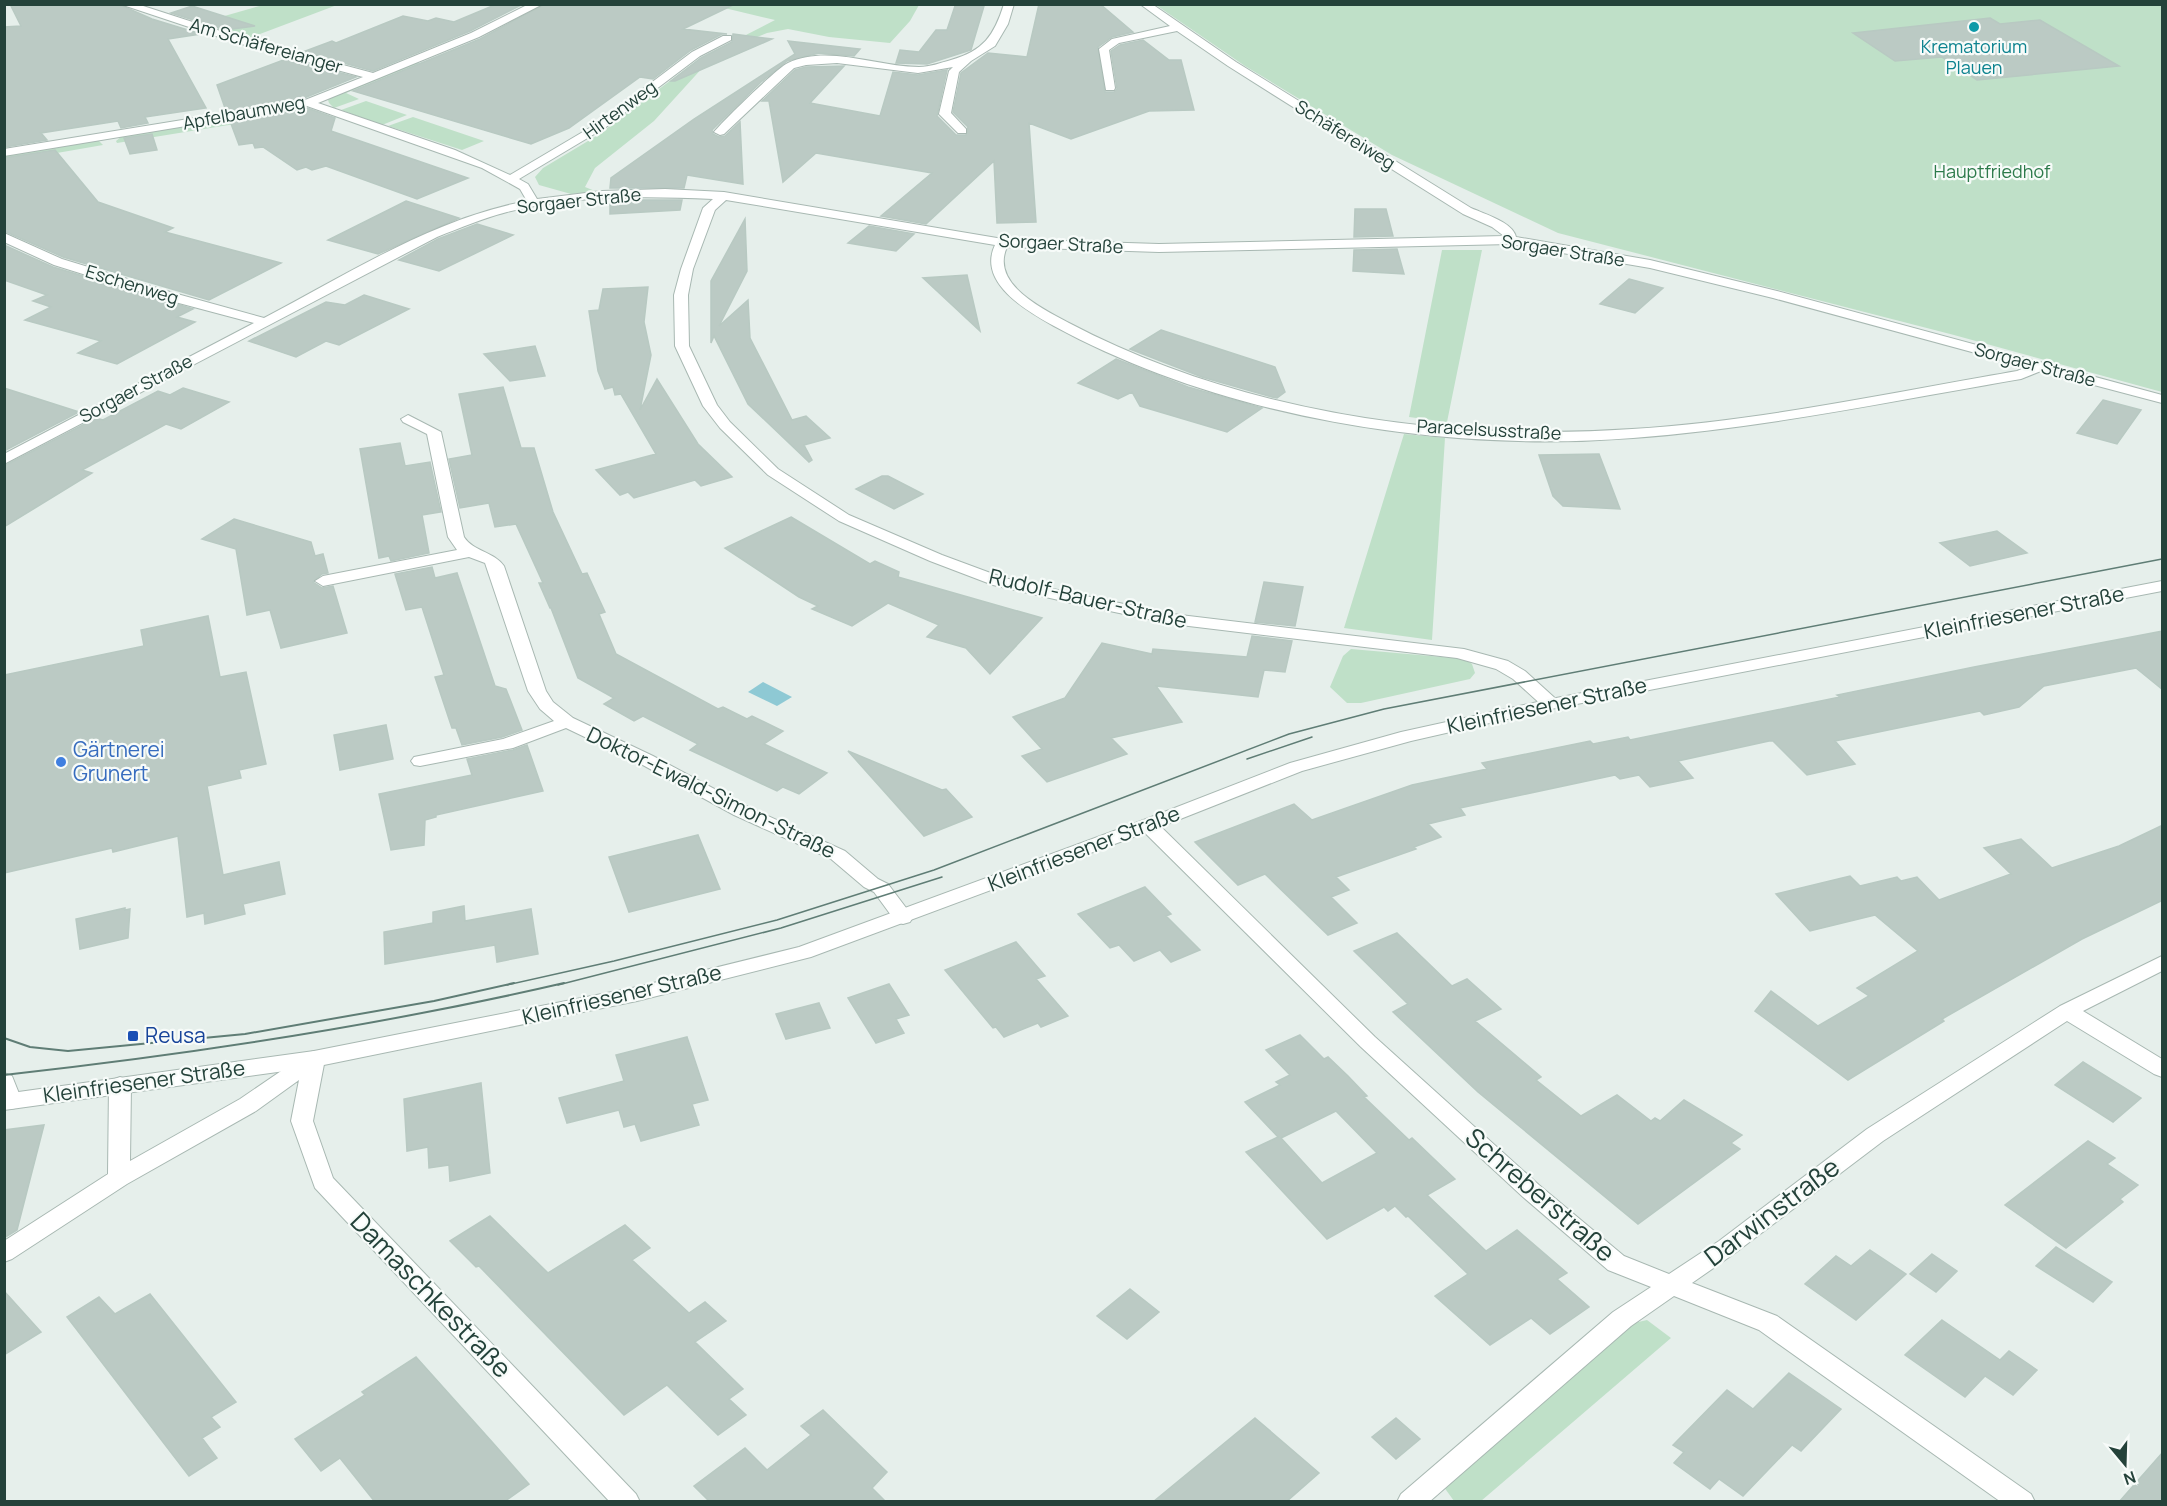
<svg xmlns="http://www.w3.org/2000/svg" width="2167" height="1506" font-family="Manrope,sans-serif">
	<style>
		.green { fill: #bfe0c8 }
		.water { fill: #8ec9d4 }
		.building { fill: #bbcac4; stroke: #b8c9c2; stroke-width: 1.5; fill-rule: evenodd }
		.lines { fill: none; stroke-linecap: round; stroke-linejoin: round }
		.minor-casing { stroke: #a8b8b2; stroke-width: 2 }
		.tertiary-casing { stroke: #a8b8b2; stroke-width: 2 }
		.minor { fill: #fff; fill-rule: evenodd }
		.tertiary { fill: #fff; fill-rule: evenodd }
		.tram-far1 { stroke: #5f7d75; stroke-width: 1.5 }
		.tram { stroke: #5f7d75; stroke-width: 2 }
		.culture-dot { fill: #0f9aa8; stroke: #f7fbf9; stroke-width: 2 }
		.shop-dot { fill: #3f7fe0; stroke: #f7fbf9; stroke-width: 2 }
		.transit-dot { fill: #1a4fb4; stroke: #f7fbf9; stroke-width: 2 }
		.labels { text-anchor: middle; stroke-width: 4.5; stroke-linejoin: round; paint-order: stroke }
		.far-street-label { font-size: 18px; fill: #24423a; stroke: #f7fbf9 }
		.far-culture-label { font-size: 18px; fill: #0d838f; stroke: #f7fbf9 }
		.far-park-label { font-size: 18px; fill: #2d7a4b; stroke: #f7fbf9 }
		.street-label { font-size: 21px; fill: #24423a; stroke: #f7fbf9 }
		.shop-label { font-size: 21px; fill: #366cbe; stroke: #f7fbf9; text-anchor: start }
		.transit-label { font-size: 21px; fill: #164399; stroke: #f7fbf9; text-anchor: start }
		.near-street-label { font-size: 26px; fill: #24423a; stroke: #f7fbf9 }
	</style>
	<rect width="100%" height="100%" fill="#e6efeb"/>
	<!-- green -->
	<path class="green" d="M263 5H337L249 38 200 23Z
		M712 5H919L910 21 890 43 829 37 788 29 767 33 715 54 654 121 595 168 585 187 595 191 653 189 571 194 539 185 535 177 543 168 598 135 699 59 775 20Z
		M1156 5H2162V392L1954 335 1558 233 1392 155 1245 66Z
		M415 63H420L346 93 359 99 334 108 329 103 328 100 332 96Z
		M366 101 407 115 382 125 341 110Z
		M413 117 484 141 462 150 388 126Z
		M238 118 241 123 117 143 116 141 122 136Z
		M88 141H99L103 145 5 162V155Z
		M1442 250H1482L1447 422 1409 417Z
		M1404 434 1445 438 1432 640 1344 628Z
		M1351 649 1465 659 1472 664 1475 673 1470 679 1361 703H1347L1330 687 1343 656Z
		M1647 1320 1671 1338 1481 1501H1454L1441 1483 1634 1323Z"/>
	<!-- water -->
	<path class="water" d="M763 682 792 697 777 706 748 692Z"/>
	<!-- building -->
	<path class="building" d="M10 4H118L152 19 201 34 168 39 206 108 145 117 148 123 121 128 118 121 41 133 47 140 4 147V27L21 26Z
		M497 4H523L470 31 373 71 303 52 332 41 336 43 403 16 428 21 436 18 454 22Z
		M545 4H735L683 29 727 34H722L691 50 653 79 640 77 569 128 531 144 353 91 480 39Z
		M1039 4H1100L1133 32 1112 37 1098 47 1105 92H1114L1117 89 1111 51 1120 45 1143 40 1169 60H1181L1194 110 1149 111 1071 139 1029 123 1036 222 997 223 994 161 926 224 881 216 932 173 816 153 783 182 769 101H762L795 70 806 67 844 66 810 103 880 116 893 72 918 75 947 70 937 116 956 135H966L968 127 953 112 961 73 988 53 1027 57Z
		M192 6 255 26 225 30 171 13Z
		M955 6H984L971 50 927 64 896 63 900 50 919 52 936 30H947Z
		M1990 18 2000 24 2040 20 2119 66 1977 80 1942 57 1895 61 1853 33Z
		M733 34 772 39 675 81H671L701 58 732 42Z
		M788 41 860 49 854 56 819 53 787 61 761 82 712 130 713 134 719 137 725 136 740 122 743 184 687 175 684 188H610L611 178 694 119 795 54Z
		M286 59 356 77 304 98 226 111 217 85Z
		M307 108 335 118 331 131 468 178 417 199 326 166 312 170 306 167 297 170 263 147 255 148 253 143 239 145 230 121Z
		M152 134 157 150 130 154 124 138Z
		M55 150 98 202 173 228 165 232 281 263 209 300 63 257 4 231V158Z
		M610 200H682L680 210 610 214Z
		M406 201 459 218 378 254 328 240Z
		M1355 209H1386L1393 236 1354 237Z
		M745 219 747 271 719 326 748 300 750 338 792 420 806 416 830 438 804 445 812 460 809 462 748 404 714 336 711 343V281Z
		M477 224 513 235 439 271 399 260 438 239Z
		M869 226 914 234 896 251 848 243Z
		M4 245 53 267 193 309 177 317 195 322 117 364 78 353 101 341 25 320 51 307 33 301 47 295 4 280Z
		M1397 249 1404 274 1353 271 1354 250Z
		M967 275 980 331 923 278Z
		M1629 279 1663 288 1635 313 1600 304Z
		M648 287 644 322 651 355 640 410 657 379 698 444 732 477 701 486 695 480 634 498 628 492 620 495 596 470 656 454 621 394 615 395 613 387 605 389 598 371 589 311 599 310 603 289Z
		M364 295 409 309 339 345 326 341 296 357 249 341 326 302 345 305Z
		M1161 330 1275 367 1285 392 1277 398 1272 397 1202 377 1130 349Z
		M535 346 545 376 510 381 484 354Z
		M1116 359 1188 387 1262 408 1227 432 1140 406 1132 392 1118 399 1078 383Z
		M503 387 521 448H534L553 512 582 574 587 573 605 612 599 614 616 654 718 709 723 707 747 719 752 716 783 731 764 744 827 773 799 794 783 787 777 791 690 750 698 744 643 716 634 721 604 704 614 698 578 678 551 608H550L539 583H543L516 524 495 527 489 503 460 508 449 459 472 455 459 394Z
		M4 388 79 412 4 451Z
		M183 388 229 402 181 429 166 424 82 470 92 473 4 527V466L96 418 103 420 158 391 170 395Z
		M2103 400 2141 410 2117 444 2077 433Z
		M400 443 405 466 430 462 441 512 422 515 429 553 391 561 389 556 379 558 360 449Z
		M1599 454 1620 509 1563 506 1553 496 1539 455Z
		M882 476H888L923 494 894 509 856 489Z
		M791 517 870 564 875 561 899 572 898 577 1042 618 990 674 966 648 927 637 939 625 888 603 852 626 812 609 818 606 799 597 725 548Z
		M234 519 311 542 315 556 323 554 328 573 322 574 313 582 322 588 333 586 347 633 281 648 270 610 247 615 236 549 202 539Z
		M1997 531 2027 553 1970 566 1940 543Z
		M432 567 435 578 457 573 495 686 506 689 522 730 502 737 462 745 456 728H452L435 677 444 675 422 607 406 610 395 574Z
		M1264 582 1303 587 1295 626 1255 622Z
		M208 616 220 677 246 672 266 764 239 770 241 778 207 786 223 875 279 862 285 894 243 904 245 914 205 924 204 913 187 917 178 836 113 852 112 848 4 873V675L144 646 141 630Z
		M2163 631V690L2136 668 2044 686 2019 707 1984 715 1980 711 1835 741 1855 764 1807 775 1773 741H1769L1678 761 1693 778 1669 783 1650 787 1639 775 1620 779 1615 775 1460 808 1465 815 1428 824 1441 837 1414 847 1416 849 1336 877 1349 890 1331 897 1357 923 1328 935 1265 874 1238 885 1195 842 1294 804 1312 820 1412 785 1487 769 1482 763 1590 741 1593 744 1628 737 1630 740 1840 697 1837 695 1974 667Z
		M1252 636 1292 641 1285 672 1264 670 1258 697 1156 686 1182 722 1111 738 1127 754 1047 782 1022 756 1042 749 1013 717 1065 698 1102 643 1152 654 1153 649 1247 657Z
		M386 725 393 759 340 770 334 735Z
		M527 745 543 791 436 815V817L425 820 424 845 391 850 379 794 472 775 467 759 513 750Z
		M848 751 942 790 946 789 972 817 924 836Z
		M2163 825V900L2082 939 1942 1019 1944 1021 1848 1080 1755 1011 1771 991 1818 1026 1869 996 1857 988 1918 951 1875 915 1810 931 1776 894 1850 876 1860 886 1897 877 1901 881 1917 877 1939 900 2011 874 1984 848 2021 839 2052 868 2119 846Z
		M698 835 720 889 629 912 609 857Z
		M1145 887 1171 914 1166 916 1200 950 1171 962 1160 950 1134 961 1119 945 1110 948 1078 914Z
		M464 906 465 921 531 909 538 954 497 962 495 945 385 964 384 932 433 923V912Z
		M125 908V910L130 909 128 938 80 949 76 919Z
		M1397 933 1452 986 1467 979 1501 1009 1475 1021 1541 1077 1536 1080 1581 1116 1617 1095 1651 1121 1655 1118 1660 1121 1684 1100 1742 1135 1731 1143 1740 1149 1638 1224 1478 1092 1393 1012 1408 1004 1354 951Z
		M1016 942 1045 976 1036 979 1068 1016 1041 1027 1038 1023 1004 1037 996 1027 993 1028 945 970Z
		M889 984 909 1015 896 1019 904 1033 876 1043 848 998Z
		M819 1003 830 1028 786 1039 776 1014Z
		M1300 1035 1324 1059 1328 1057 1348 1076 1367 1096 1364 1097 1409 1140 1412 1138 1455 1179 1427 1195 1486 1251 1517 1230 1567 1273 1557 1279 1589 1307 1550 1334 1531 1318 1490 1345 1435 1296 1468 1274 1408 1216 1406 1217 1395 1206 1388 1211 1384 1207 1327 1239 1246 1152 1278 1137 1245 1102 1280 1085 1276 1082 1290 1075 1266 1050ZM1336 1111 1377 1153 1322 1183 1281 1138Z
		M687 1037 708 1100 692 1104 699 1125 641 1141 635 1124 624 1127 619 1110 567 1123 559 1098 624 1081 616 1055Z
		M2083 1062 2141 1098 2113 1122 2055 1085Z
		M481 1083 490 1173 450 1181 449 1165 429 1168 428 1147 407 1151 404 1099Z
		M44 1125 17 1230 4 1238V1130Z
		M2088 1141 2115 1158 2107 1164 2138 1185 2120 1199 2123 1202 2066 1248 2005 1205Z
		M490 1216 548 1273 625 1225 650 1248 632 1260 689 1313 705 1302 726 1321 695 1342 743 1389 729 1399 746 1415 718 1435 667 1385 624 1415 479 1266 476 1267 450 1241Z
		M2056 1247 2112 1282 2093 1302 2036 1266Z
		M1870 1250 1906 1274 1856 1320 1805 1284 1836 1256 1851 1266Z
		M1932 1254 1957 1271 1936 1292 1910 1274Z
		M1130 1289 1159 1312 1127 1339 1097 1316Z
		M4 1291 41 1332 4 1355Z
		M150 1294 236 1402 211 1417 220 1427 202 1438 217 1458 189 1476 67 1317 99 1297 115 1314Z
		M1942 1320 2000 1360 2009 1351 2037 1370 2013 1395 1985 1376 1965 1397 1905 1355Z
		M416 1357 493 1443 529 1484 504 1502H375L340 1458 321 1471 295 1439 365 1395 362 1392Z
		M1789 1373 1841 1409 1801 1451 1792 1445 1743 1496 1719 1479 1710 1489 1674 1463 1684 1452 1673 1445 1727 1390 1753 1409Z
		M823 1410 887 1472 872 1488 886 1502H710L694 1486 745 1448 767 1470 811 1435 801 1426Z
		M1255 1418 1319 1473 1286 1502H1153Z
		M1396 1418 1420 1439 1396 1459 1372 1437Z
		M2163 1452V1502H2119Z"/>
	<g class="lines">
		<!-- minor casing -->
		<g class="minor-casing">
			<path id="minor" d="M120 4H137L242 38 373 73 471 33 529 4H543L479 37 318 103 455 150 510 175 598 123 692 52 723 36H731V40L700 56 606 127 519 179 528 184 537 199 602 191 665 189 724 192 1003 239 1159 244 1504 236 1492 227 1463 214 1228 66 1177 31 1119 43 1109 50 1115 88 1114 90H1106L1099 49 1112 39 1170 26 1140 4H1152L1236 62 1471 208C1484 214 1513 222 1516 237L1650 260 1777 291 2162 395V403L2041 371 2021 379C1892 401 1764 428 1633 438 1442 453 1223 418 1054 326 1027 311 977 283 995 245L726 200 715 210 693 269 688 295 689 346 717 405 730 422 778 469 849 515 942 555 1004 578 1076 594 1172 614 1464 649 1508 661 1525 671 1557 700 1560 704 1557 708H1545L1513 679 1496 669 1457 658 1172 624 1076 604 993 585 930 561 839 521 768 475 720 428 703 406 675 346 674 295 681 269 703 208 713 199C645 196 573 195 507 212 483 218 460 228 437 237L4 464V454L254 323 160 298 54 265 4 242V233L62 259 170 292 264 318C348 274 432 219 527 201L520 189 482 168 307 106 4 156V149L305 100 363 77 234 42ZM1510 244 1650 268 1773 298 2027 367 2017 371C1889 393 1761 421 1632 429 1442 442 1238 412 1069 323 1043 309 990 284 1007 247L1159 252Z
				M1004 4H1014L1008 24 995 46 971 61 959 72 951 113 966 129V133H958L939 114 949 71 953 67 918 73 837 63 806 65 794 68 724 134 720 135 714 132C723 121 777 68 788 63 828 44 877 67 919 67 930 67 940 63 951 60 983 51 994 36 1004 4Z
				M408 415 441 432 464 537C474 552 493 551 504 566L546 691 553 702 573 718 653 756 748 807 845 851 878 879 888 884 913 917 910 922 903 924 896 922 874 892 864 887 831 859 734 815 641 764 566 728 513 748 420 766 414 765 411 761 414 757 503 739 554 721 540 709 528 691 485 563 469 557 323 586 315 581 323 576 457 550 448 537 427 434 403 422 401 419Z
				M1148 819 1155 821 1375 1037 1539 1185 1624 1256 1669 1274 1719 1241 1867 1129 2060 1006 2162 956V971L2083 1011 2162 1059V1077L2154 1074 2067 1021 1883 1141 1735 1253 1692 1283 1777 1316 2031 1494 2035 1502H2001L1759 1330 1674 1296 1631 1326 1429 1502H1397L1401 1494 1613 1312 1651 1287 1608 1270 1523 1197 1361 1047 1141 829 1139 825 1141 821Z
				M314 1051 322 1054 325 1059 313 1121 333 1178 636 1494 640 1502H610L315 1188 291 1121 299 1080 256 1111 127 1184 12 1259 4 1262V1241L108 1174 109 1085 112 1080 120 1077 128 1080 131 1085 130 1161 240 1099 306 1054Z
				M4 1073 12 1076 22 1101 19 1107 11 1109 4 1107Z"/>
		</g>
		<!-- tertiary casing -->
		<g class="tertiary-casing">
			<path id="tertiary" d="M2162 581V591L1551 709 1411 741 1302 771 1155 829 811 957 637 1001 314 1067 4 1110V1094L314 1051 637 987 799 947 1141 821 1290 763 1401 732 1551 699Z"/>
		</g>
		<!-- minor -->
		<use href="#minor" class="minor"/>
		<!-- tertiary -->
		<use href="#tertiary" class="tertiary"/>
		<!-- tram-far1 -->
		<path class="tram-far1" d="M1247 759 1312 737
			M507 985 614 961 777 920 934 870 1289 734 1384 709 2162 559
			M558 985 781 928 942 877"/>
		<!-- tram -->
		<path class="tram" d="M4 1038 30 1047 68 1051 245 1034 434 1001 514 983
			M4 1075C193 1054 379 1026 564 983"/>
	</g>
	<!-- markers -->
	<circle class="culture-dot" cx="1974" cy="27" r="6"/>
	<circle class="shop-dot" cx="61" cy="762" r="6"/>
	<rect class="transit-dot" x="127" y="1030" width="12" height="12" rx="3"/>
	<g class="labels">
		<!-- far-street labels -->
		<g class="far-street-label">
			<text transform="translate(266 46) rotate(16)" y="6">Am Schäfereianger</text>
			<text transform="translate(620 110) rotate(-36)" y="6">Hirtenweg</text>
			<text transform="translate(244 113) rotate(-10)" y="6">Apfelbaumweg</text>
			<text transform="translate(1345 135) rotate(32)" y="6">Schäfereiweg</text>
			<text transform="translate(579 201) rotate(-6)" y="6">Sorgaer Straße</text>
			<text transform="translate(1061 244) rotate(3)" y="6">Sorgaer Straße</text>
			<text transform="translate(1563 251) rotate(9)" y="6">Sorgaer Straße</text>
			<text transform="translate(132 285) rotate(17)" y="6">Eschenweg</text>
			<text transform="translate(2035 365) rotate(15)" y="6">Sorgaer Straße</text>
			<text transform="translate(136 389) rotate(-28)" y="6">Sorgaer Straße</text>
			<text transform="translate(1489 430) rotate(3)" y="6">Paracelsusstraße</text>
		</g>
		<!-- far-culture labels -->
		<g class="far-culture-label">
			<text x="1974" y="53">Krematorium<tspan x="1974" dy="21">Plauen</tspan></text>
		</g>
		<!-- far-park labels -->
		<g class="far-park-label">
			<text x="1992" y="178">Hauptfriedhof</text>
		</g>
		<!-- street labels -->
		<g class="street-label">
			<text transform="translate(1088 599) rotate(13)" y="7">Rudolf-Bauer-Straße</text>
			<text transform="translate(2024 613) rotate(-11)" y="7">Kleinfriesener Straße</text>
			<text transform="translate(1547 706) rotate(-12)" y="7">Kleinfriesener Straße</text>
			<text transform="translate(711 793) rotate(26)" y="7">Doktor-Ewald-Simon-Straße</text>
			<text transform="translate(1084 849) rotate(-21)" y="7">Kleinfriesener Straße</text>
			<text transform="translate(622 995) rotate(-13)" y="7">Kleinfriesener Straße</text>
			<text transform="translate(144 1082) rotate(-8)" y="7">Kleinfriesener Straße</text>
		</g>
		<!-- shop labels -->
		<g class="shop-label">
			<text x="73" y="757">Gärtnerei<tspan x="73" dy="24">Grunert</tspan></text>
		</g>
		<!-- transit labels -->
		<g class="transit-label">
			<text x="145" y="1043">Reusa</text>
		</g>
		<!-- near-street labels -->
		<g class="near-street-label">
			<text transform="translate(1540 1195) rotate(41)" y="9">Schreberstraße</text>
			<text transform="translate(1772 1212) rotate(-37)" y="9">Darwinstraße</text>
			<text transform="translate(431 1295) rotate(46)" y="9">Damaschkestraße</text>
		</g>
	</g>
	<!-- border -->
	<rect width="2167" height="1506" fill="none" stroke="#24423a" stroke-width="12"/>
	<!-- north arrow -->
	<g transform="translate(2125 1464) rotate(161)" stroke="#f7fbf9" stroke-width="4.5" paint-order="stroke">
	<path d="M0-4.5L10 22L0 15L-10 22Z" fill="#24423a"/>
	<text y="-9" font-size="16" font-weight="bold" text-anchor="middle" fill="#24423a">N</text>
	</g>
</svg>
